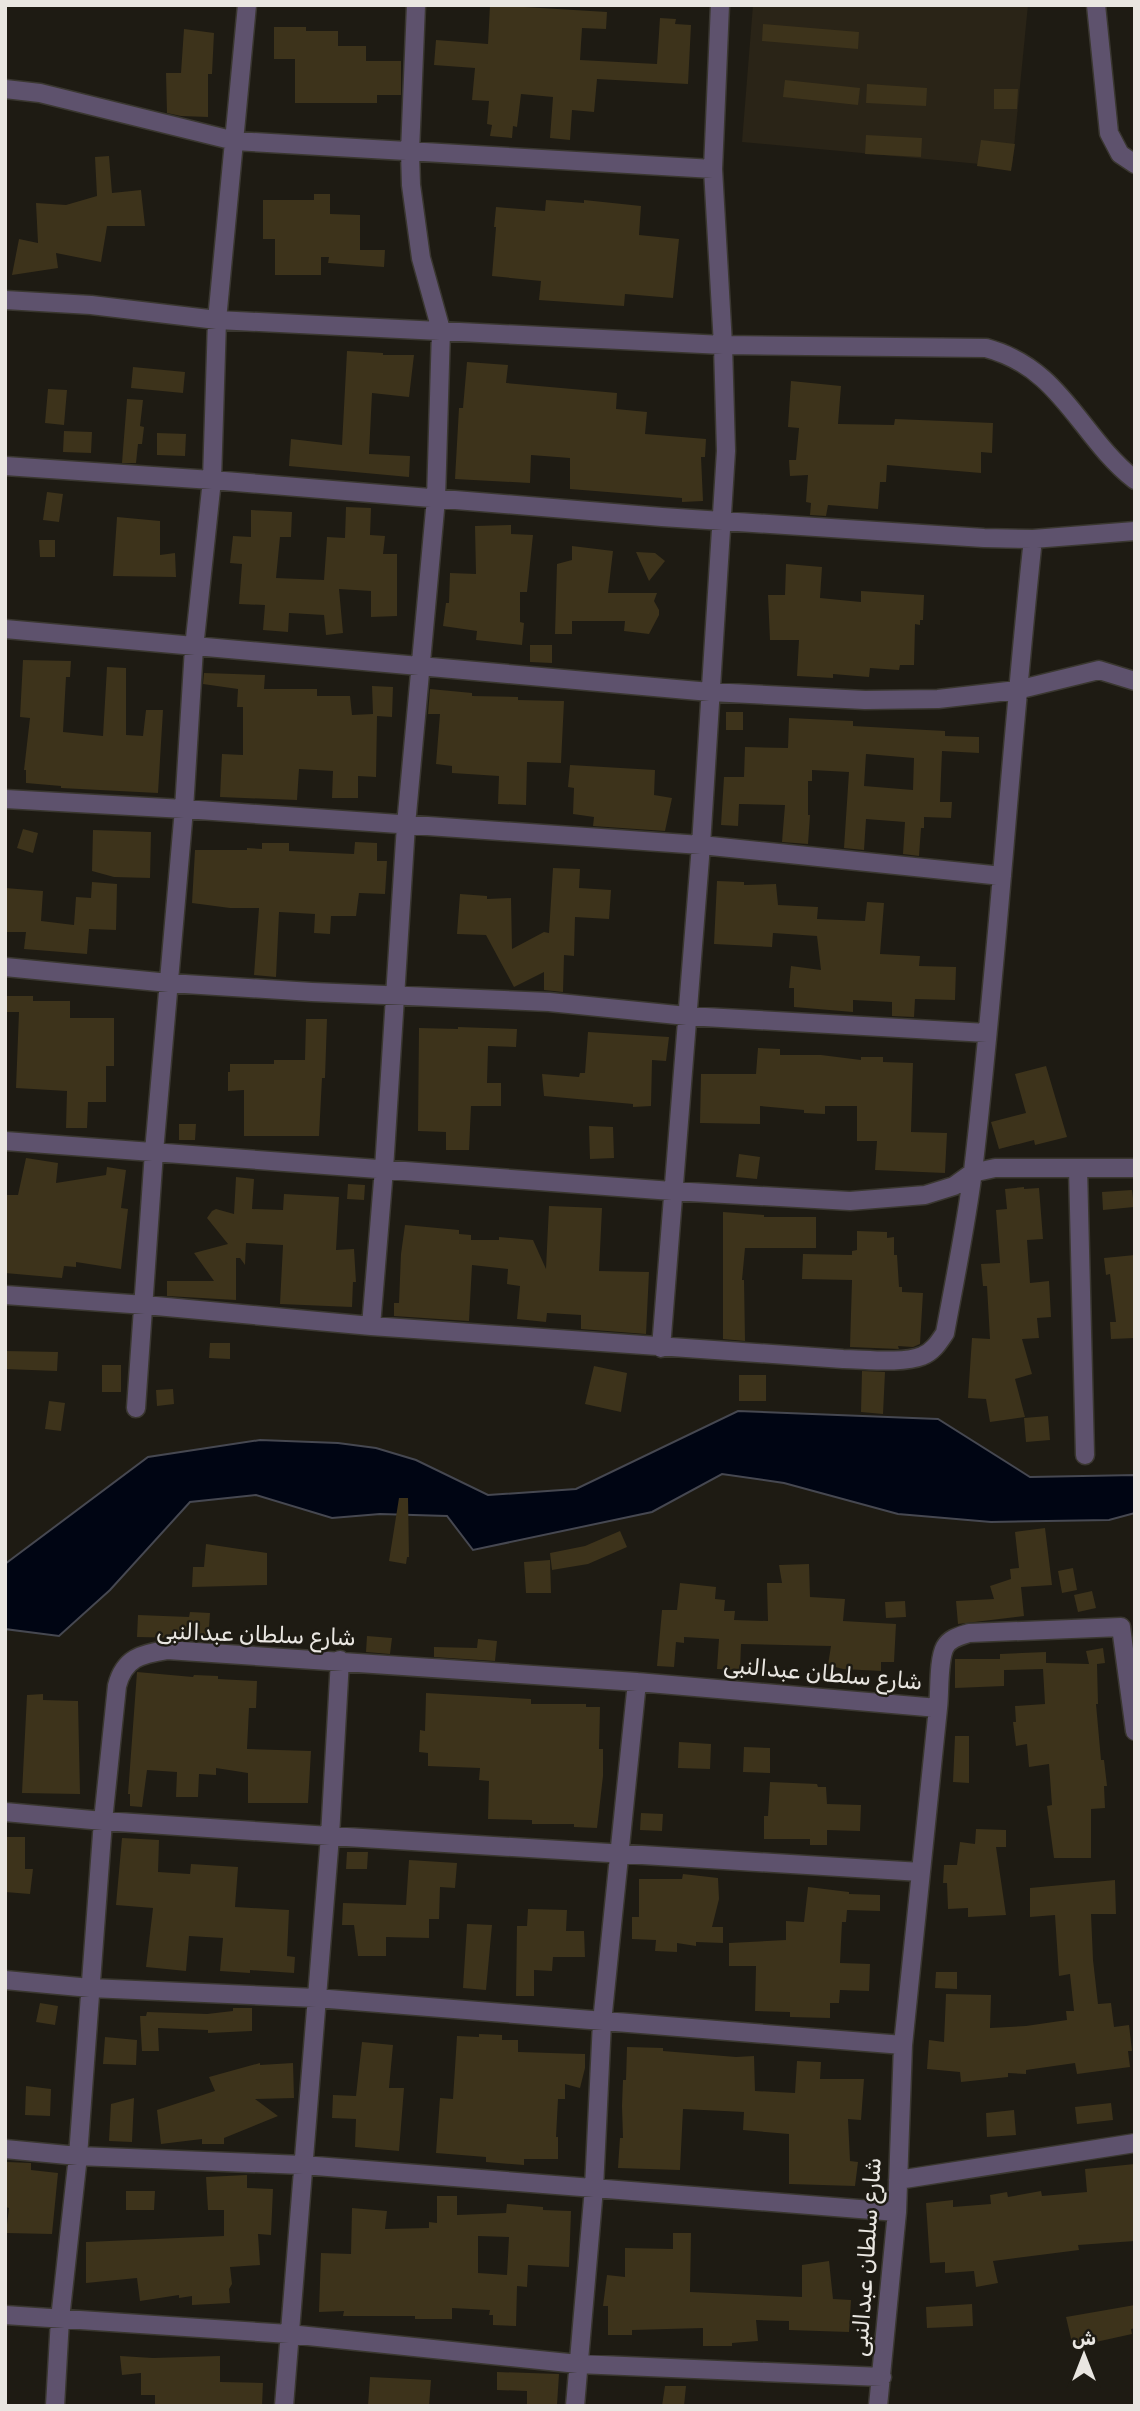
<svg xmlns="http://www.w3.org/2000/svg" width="1140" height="2411" font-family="Rubik,'Noto Naskh Arabic',sans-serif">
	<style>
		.built { fill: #2a2417 }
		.water { fill: #000513; stroke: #464851; stroke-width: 2 }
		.building { fill: #3d331b; fill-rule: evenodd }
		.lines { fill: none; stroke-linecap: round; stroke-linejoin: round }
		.minor-casing { stroke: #3a3730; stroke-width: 21 }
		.minor { stroke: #5e526d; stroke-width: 18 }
		.labels { text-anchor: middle; stroke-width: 5; stroke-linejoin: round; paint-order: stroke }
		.street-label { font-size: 23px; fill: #e9e6e1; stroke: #1e1b13 }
	</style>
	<rect width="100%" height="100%" fill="#1e1b13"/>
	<!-- built -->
	<path class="built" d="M753 5H1028L1012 167 742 142Z"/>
	<!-- water -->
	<path class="water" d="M738 1411 938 1419 1030 1477 1135 1475V1513L1109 1520 991 1522 898 1514 784 1483 722 1474 652 1512 473 1550 447 1516 380 1514 332 1518 256 1495 190 1502 110 1590 59 1636 5 1629V1564L148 1457 260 1440 338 1443 376 1448 416 1460 488 1495 576 1489Z"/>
	<!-- building -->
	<path class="building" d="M490 5 607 12 606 29 582 28 580 60 657 64 660 18 676 19 675 24 691 25 688 84 597 79 594 112 572 110 570 140 550 138 553 97 521 94 517 127 513 126 512 138 490 136 492 125 487 124 489 101 472 100 475 68 434 65 436 40 488 44Z
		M763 24 859 32 858 49 762 41Z
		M274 27H306V31H338V46H366V61H401V95H377V103H295V59H274Z
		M184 29 214 33 212 74H208V117L181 116 167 113 166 73H181Z
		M785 80 860 88 858 105 783 97Z
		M867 84 927 88 926 106 866 103Z
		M994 89H1018L1017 109H994Z
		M866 135 922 138 921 157 865 154Z
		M981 140 1015 144 1011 171 977 166Z
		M109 156 112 193 141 190 145 226H107L101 262 56 253 58 268 12 275 19 239 38 243 36 203 66 205 97 196 95 157Z
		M314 194H330V214L360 215V250H385L384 267 328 263 329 257H321V275H275V239H263V200H314Z
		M546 200 584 203V200L641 206 639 235 679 239 673 298 625 294 624 306 539 300 541 281 492 276 496 227H494L496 207 545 211Z
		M347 351 383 353V355H414L409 397 372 393 369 454 410 456 409 477 289 466 291 439 342 445Z
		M467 362 508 365 506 383 617 393 616 409 647 412 645 434 706 439 705 457H701L703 501 682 502V498L570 489V458L531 455 530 483 455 479 459 408H463Z
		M133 367 185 372 183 393 131 388Z
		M791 381 841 386 838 424 894 425 895 419 993 423 992 453 981 452V473L887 465 886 482H880L878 509 828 505 826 516 810 515 811 503 806 502 808 475 790 476 789 460H796L799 428 788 427Z
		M48 389 67 390 64 425 45 423Z
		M127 399 143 400 140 426 144 427 142 444H138L136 463H122Z
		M64 431 92 432 91 453 63 452Z
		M157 433 186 434 185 456 157 455Z
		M47 492 63 494 59 522 43 520Z
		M346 507 371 508 370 535 385 536 383 554H397V616L371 617V591L339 589 343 633 326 635 324 615 289 613 288 632 263 630 265 605 239 604 242 564 230 563 233 536 251 537V510L292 512 291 537H280L276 578 324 580 327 537 345 538Z
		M117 517 160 521V555L175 553 176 577 113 576Z
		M511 525V534L533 535 527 592H520V622L524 623 522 645 476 640 477 631 443 626 446 603H449L450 573 476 574 475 526Z
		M39 540H55V557H40Z
		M572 546 613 551 608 593H657L654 601 659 610V615L649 634 624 631 625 621H572V634H555L557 564 572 560Z
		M636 552 655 553 665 561 649 581Z
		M786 564 822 567 820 598 861 602V591L924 595 923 620H920V625L915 624 914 665H900L899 670 870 668 869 677 833 674V678L797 676 799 640H770L768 595H785Z
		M530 645H552V663L530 662Z
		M23 660 71 661 70 677H66L63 732 103 736 107 667 126 668V735L143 736 146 710H163L158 793 61 788V786L26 783V770H24L30 718 20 717Z
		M204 673 265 675 264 689H317V696H350L352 715 373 714 372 686 393 687 392 717 377 716 376 777 358 776V798H332L333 771 299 769 297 800 220 797 222 754 243 755V707H237L238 689 203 684Z
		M430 689 472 693V696L518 697V700L564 701 561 763 527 762 526 805 498 804 499 776 452 773V766L436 764 440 714H428Z
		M726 712H743V730H726Z
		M789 718 853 721V726L945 731V736L979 737V753L942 751 940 802H952L951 818 924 817V828H921L919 856 903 854 905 822 866 819 864 850 844 848 849 772 812 770V781H808V815H810L808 844 782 842 785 805 739 804 738 826 721 825 724 777H744L745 747 788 748ZM866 754 914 758 913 790 864 786Z
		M570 765 655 770 654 795 672 798 665 831 593 826 594 817 573 814 574 788 568 787Z
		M23 829 38 833 33 853 17 848Z
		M93 830 151 832 150 878 114 877 92 871Z
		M355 842 377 843V861H387L385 894 359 893 356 916H331L330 934 314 933 315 914 279 912 276 977 254 975 259 908H230L192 903 195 850H247V848L262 849V843H289V851L354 854Z
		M553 868 580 869 579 888 611 890 609 919 575 917 574 956 564 955 563 992 544 990V972L514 987 486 935 457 934 460 894 487 896V899L511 898 512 949 544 932 549 933Z
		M717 881 744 882V885L776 884 778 905 818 907 817 919 865 921 867 902 884 903 880 954 920 956 919 966 956 967 955 1000 915 999 914 1017 892 1016V1002L853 1000V1012L794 1007V988H789L791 966 821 970 817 936 773 933 772 947 714 944Z
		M92 882 117 884 116 930 89 929 87 954 24 949 26 932H5V888L43 891 41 921 74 925 76 897 91 898Z
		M5 996H33V1001H70V1018H114V1066H106V1102H88L87 1128H66L67 1091 16 1088 19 1012H5Z
		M306 1019H327L325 1078H322L319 1136H244V1090L228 1091V1072H230V1064H274V1060H305Z
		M458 1027 517 1029 516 1047 488 1046 487 1083H501V1106H471L469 1150H446V1132L418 1131 419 1028 458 1029Z
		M588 1032 669 1037 666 1061 652 1060 651 1106 633 1107V1104L544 1096 542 1074 579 1077 580 1073H585Z
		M758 1048 780 1049V1055H821L861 1060V1057H883V1062L913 1063 911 1132 947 1133 945 1173 875 1170 877 1141H857V1106H825V1114L804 1113V1110L760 1106V1124L700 1123 701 1074H756Z
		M1046 1066 1067 1137 1035 1145 1034 1140 999 1149 991 1122 1026 1113 1015 1074Z
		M179 1124H196L195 1140H179Z
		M589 1126 613 1127 614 1158 590 1159Z
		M739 1154 760 1157 757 1179 736 1177Z
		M26 1158 58 1163 56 1183 106 1175 107 1167 126 1170 121 1208 128 1209 121 1269 76 1262V1267L64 1266 62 1278 5 1273V1195H18Z
		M236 1177 254 1179 252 1209 283 1210 284 1194 339 1197 336 1250 354 1249 356 1282H353L352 1307 280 1304 283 1245 246 1243 245 1265 240 1258H236V1300L167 1296V1281H214L194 1253 228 1244 207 1218 212 1211 216 1209 234 1214Z
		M348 1184 365 1185 364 1200 347 1199Z
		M1024 1187V1189L1039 1188 1043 1239 1027 1240 1030 1283 1049 1281 1051 1317 1037 1318 1039 1338 1022 1339 1032 1374 1015 1379 1025 1417 990 1422 986 1399 968 1398 972 1338 990 1339 987 1286H983L981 1264 1000 1263 996 1210 1007 1209 1005 1189Z
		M1132 1190 1134 1207 1103 1210 1102 1192Z
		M549 1206 602 1208 599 1271 649 1272 646 1334 581 1329V1315L547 1313 546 1322 517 1319 520 1286 507 1284 508 1269 472 1265 469 1321 394 1316V1303H399L401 1254 405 1225 459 1230V1234L471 1235V1240H499V1237L533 1240 546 1269Z
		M723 1212 764 1215V1217H816V1248H745L742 1280H744L745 1341 723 1339Z
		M857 1231 887 1232V1238L894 1237V1255H897L899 1287H902V1292L923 1293 920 1344 913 1347 898 1346 899 1349 850 1347 852 1280 802 1279 803 1254 852 1255V1251L857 1250Z
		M1135 1255V1338L1111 1339 1110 1322H1116L1110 1274 1106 1275 1104 1258Z
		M210 1343H230V1359L209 1358Z
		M5 1351 58 1352 57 1371 5 1369Z
		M102 1365H121V1392H102Z
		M594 1366 627 1373 621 1412 585 1404Z
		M862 1371 885 1372 883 1414 861 1412Z
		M739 1375H766V1401H739Z
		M173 1389 174 1404 157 1406 156 1390Z
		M49 1401 65 1403 61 1431 45 1429Z
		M1048 1416 1050 1440 1026 1442 1024 1418Z
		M399 1498H408L409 1557H407L406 1564 389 1561Z
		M1045 1528 1052 1585 1021 1587 1024 1616 958 1624 956 1601 994 1599 990 1586 1011 1579 1010 1569 1019 1568 1015 1532Z
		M620 1531 627 1547 588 1564 552 1570 550 1553 585 1546Z
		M206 1544 267 1553V1585L192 1587 193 1567H204Z
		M550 1560 551 1593H526L524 1562Z
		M809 1564 810 1597 845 1599 843 1621 896 1624 894 1662H881V1671L843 1669 828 1665 831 1646 741 1644 740 1670 717 1669 719 1639 684 1637V1643L676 1642 674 1667 657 1666 662 1610H677L680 1583 716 1587 715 1599 725 1600 724 1611H735L734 1620 768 1621 767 1583H782L779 1565Z
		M1073 1568 1077 1590 1062 1593 1058 1571Z
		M1092 1591 1096 1608 1078 1612 1074 1595Z
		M905 1601 906 1617 886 1618 885 1602Z
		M190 1612 210 1613 208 1641 188 1640V1638L137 1637 138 1615 189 1617Z
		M367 1636 392 1638 390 1654 366 1652Z
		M478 1639 497 1641 495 1661 434 1657V1647L477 1648Z
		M1103 1648 1105 1663 1097 1664 1098 1704H1096L1101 1760H1104L1107 1786H1104L1105 1808 1091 1809V1858H1054L1047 1806 1052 1805 1049 1764 1029 1767 1027 1744 1016 1746 1013 1722H1016L1015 1706 1045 1704 1043 1669 1004 1670V1686L955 1688V1659H1000V1654L1046 1652V1663L1089 1664 1086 1651Z
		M137 1672 193 1677 194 1675 218 1676V1679L257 1681 256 1708H249L247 1749 311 1751 308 1803H248V1773L216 1768V1775L199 1774 198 1797H176L177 1772 147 1770 142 1807 130 1806V1794H128Z
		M426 1693 531 1699V1704H586V1707H600L599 1749H603V1776L597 1828 574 1827V1824H532V1820L488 1819 489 1781 479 1780 480 1768 428 1766V1753L419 1752 420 1730 425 1731Z
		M43 1694V1700L78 1701 80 1794 22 1793 27 1695Z
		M955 1736H969V1783L953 1782Z
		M679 1742 711 1744 710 1769 678 1768Z
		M744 1747 770 1748V1773L743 1772Z
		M770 1782 817 1784 818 1787H826L827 1804 861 1805 860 1831 827 1830V1845H810V1839H764V1816H768Z
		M641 1813 663 1814 662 1831 640 1830Z
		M976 1829 1006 1830V1847H996L1006 1915 968 1917V1908L948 1909 947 1883H943L944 1865H957L960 1842 975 1844Z
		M5 1837H25V1869H33L30 1894 5 1892Z
		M122 1838 159 1840 158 1872 190 1874 191 1864 238 1867 235 1907 289 1910 287 1956 295 1957 294 1973 250 1970V1973L220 1971 223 1938 189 1936 186 1971 146 1967 153 1908 116 1905Z
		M347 1852H368L367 1869H346Z
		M409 1860 457 1863 455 1888 440 1887 439 1919H429V1938L386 1937V1956H358L354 1925H342L343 1903 406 1905Z
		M683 1874 718 1878 719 1899 712 1927H723V1943L696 1942V1946L677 1943V1952L655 1951 656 1940 632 1939V1917H639V1879H682Z
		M1115 1880 1116 1914H1091L1093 1960 1098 2004 1111 2003 1114 2027 1129 2025 1132 2051H1128L1130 2067 1077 2074 1075 2063 1026 2070V2074L1008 2073V2077L961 2082 960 2072 927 2069 929 2040 944 2042 946 1994 991 1995 990 2028 1026 2026 1067 2020 1066 2011H1074L1070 1974 1059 1976 1055 1915 1030 1917V1888Z
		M808 1887 849 1892V1894L880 1895V1911L847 1910 846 1922H842L840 1963 870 1964 869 1991 840 1990 839 2003H830V2018L790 2017V2012L755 2011 756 1966H729V1943L786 1940V1921L804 1922Z
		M528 1909 567 1910 566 1931H584L585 1957H553L552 1971 534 1970V1996H516L517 1926H527Z
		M467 1924 492 1925 486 1990 463 1988Z
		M936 1972H957V1989L935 1988Z
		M40 2003 58 2006 55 2025 36 2022Z
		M233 2008H252V2031L208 2033V2030L158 2028 159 2051H142L140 2016H146L147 2012 207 2014 233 2011Z
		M479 2034 502 2035V2040H518V2052L585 2054V2068L580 2088 565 2084V2099H558L556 2137H558V2159H524V2165L486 2162V2157L436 2153 440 2098 453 2099 457 2036 479 2037Z
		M105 2037 137 2040 136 2065 103 2064Z
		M362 2042 393 2045 389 2088H404L399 2151 355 2147 356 2119 332 2118 333 2095 356 2096Z
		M627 2047 663 2048V2051L736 2057 754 2056 755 2091 795 2093 797 2061 821 2062 820 2079H864L861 2120 848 2119 850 2161 858 2162 855 2186 789 2184V2134L743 2130 744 2112 683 2109 680 2170 618 2168 620 2138H623L622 2106 623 2080H626Z
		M260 2063V2065L293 2063 294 2098 255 2099 278 2116 224 2138V2144H202V2139L161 2144 157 2110 215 2091 209 2077Z
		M26 2086 51 2089 50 2116 25 2115Z
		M134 2098 132 2142 109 2141 111 2104Z
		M1111 2103 1113 2120 1077 2124 1075 2107Z
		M1014 2110 1016 2135 987 2137 986 2113Z
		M7 2162 31 2163V2170L58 2173 52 2234 6 2233 9 2208 6 2207Z
		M1135 2164V2241L1078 2245 1079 2250 993 2261 998 2283 976 2287 974 2271 945 2273V2262L930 2263 926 2203 953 2200V2207L991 2204 990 2195 1007 2192 1008 2197 1041 2191 1042 2196 1087 2192 1085 2169Z
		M247 2175V2188L273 2189 271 2235 258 2234 260 2265 230 2267 232 2284 229 2289 230 2303 192 2305V2296L179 2298V2295L140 2301 137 2278 86 2283V2242L224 2236V2210H208L206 2177Z
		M126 2191H155L154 2210H126Z
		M437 2196H457V2215L506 2213 507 2204 543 2207V2210L571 2211 569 2267 528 2265 527 2287 517 2286 516 2326 493 2325V2315H489L490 2310 452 2308V2319H415V2316H343L344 2311 319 2312 321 2253 351 2254 352 2208 387 2211 385 2229 429 2228V2222L437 2223ZM478 2236 509 2237 507 2275 478 2273Z
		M673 2233H691L690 2292 802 2297V2265L829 2261 833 2299 851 2300 849 2332 789 2330V2321L756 2320 758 2341 732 2343V2346H703V2328L632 2330V2335H608V2306H603L607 2275 625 2277V2248L673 2249Z
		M972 2304 973 2326 927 2328 926 2307Z
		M1135 2305V2328L1131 2329 1132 2334 1073 2347 1066 2317Z
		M120 2356 153 2358 220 2356V2382L263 2383 262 2406H155V2395H141V2373L122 2375Z
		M497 2372 559 2374 557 2405H527V2391L497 2390Z
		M370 2377 431 2380 429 2406H368Z
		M665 2386H686L684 2406H662Z"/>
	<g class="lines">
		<!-- minor casing -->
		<g class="minor-casing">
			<path id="minor" d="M1096 5 1109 133 1120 154 1135 164
				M5 89 40 93 235 141 713 169
				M5 300 91 305 217 320 723 345 986 348C1062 368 1079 436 1135 480
				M5 466 212 480 662 517 984 538 1033 539 1135 531
				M5 629 710 692 865 700 938 699 1017 690 1099 670 1135 681
				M5 799 184 809 701 845 1002 876
				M5 967 169 983 312 992 549 1002 687 1016 987 1033
				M5 1141 672 1191 850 1201 925 1195 954 1186 972 1173 995 1168H1135
				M1078 1168 1085 1455
				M5 1295 145 1305 371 1326 843 1359C864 1359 902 1364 922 1356 933 1352 939 1342 945 1333 955 1279 966 1225 973 1171 998 961 1010 749 1033 539
				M371 1326 384 1169 406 825 436 499 441 330 421 258 411 185 410 152 416 5
				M661 1348 701 845 726 451 723 345 713 169 720 5
				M136 1408 154 1152 184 809 194 648 212 480 217 320 247 5
				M938 1708C940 1692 938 1660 945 1647 950 1638 960 1636 969 1633L1121 1627 1135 1731
				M5 1812 103 1821 330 1836 921 1872
				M5 1980 90 1988 316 1998 903 2045
				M5 2149 78 2156 303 2165 897 2212
				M898 2180 1135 2143
				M5 2315 289 2334 578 2364 882 2377
				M55 2406 60 2319 78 2156 103 1821 117 1686C124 1658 141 1654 167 1650L637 1682 938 1708 903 2045 897 2212 878 2406
				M284 2406 330 1836 340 1660
				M575 2406 594 2188 602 2022 637 1682"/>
		</g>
		<!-- minor -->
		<use href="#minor" class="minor"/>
	</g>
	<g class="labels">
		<!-- street labels -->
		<g class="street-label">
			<text transform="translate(256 1634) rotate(2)" y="8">شارع سلطان عبدالنبى</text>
			<text transform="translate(823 1673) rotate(5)" y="8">شارع سلطان عبدالنبى</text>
			<text transform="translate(866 2257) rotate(-86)" y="8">شارع سلطان عبدالنبى</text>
		</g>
	</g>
	<!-- border -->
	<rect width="1140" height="2411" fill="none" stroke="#e9e6e1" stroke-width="14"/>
	<!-- north arrow -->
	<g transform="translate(1084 2355)" stroke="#1e1b13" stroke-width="5" paint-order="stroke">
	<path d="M0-5L12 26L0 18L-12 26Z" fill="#e9e6e1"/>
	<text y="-10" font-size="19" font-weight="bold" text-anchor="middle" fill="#e9e6e1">ش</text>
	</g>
</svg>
